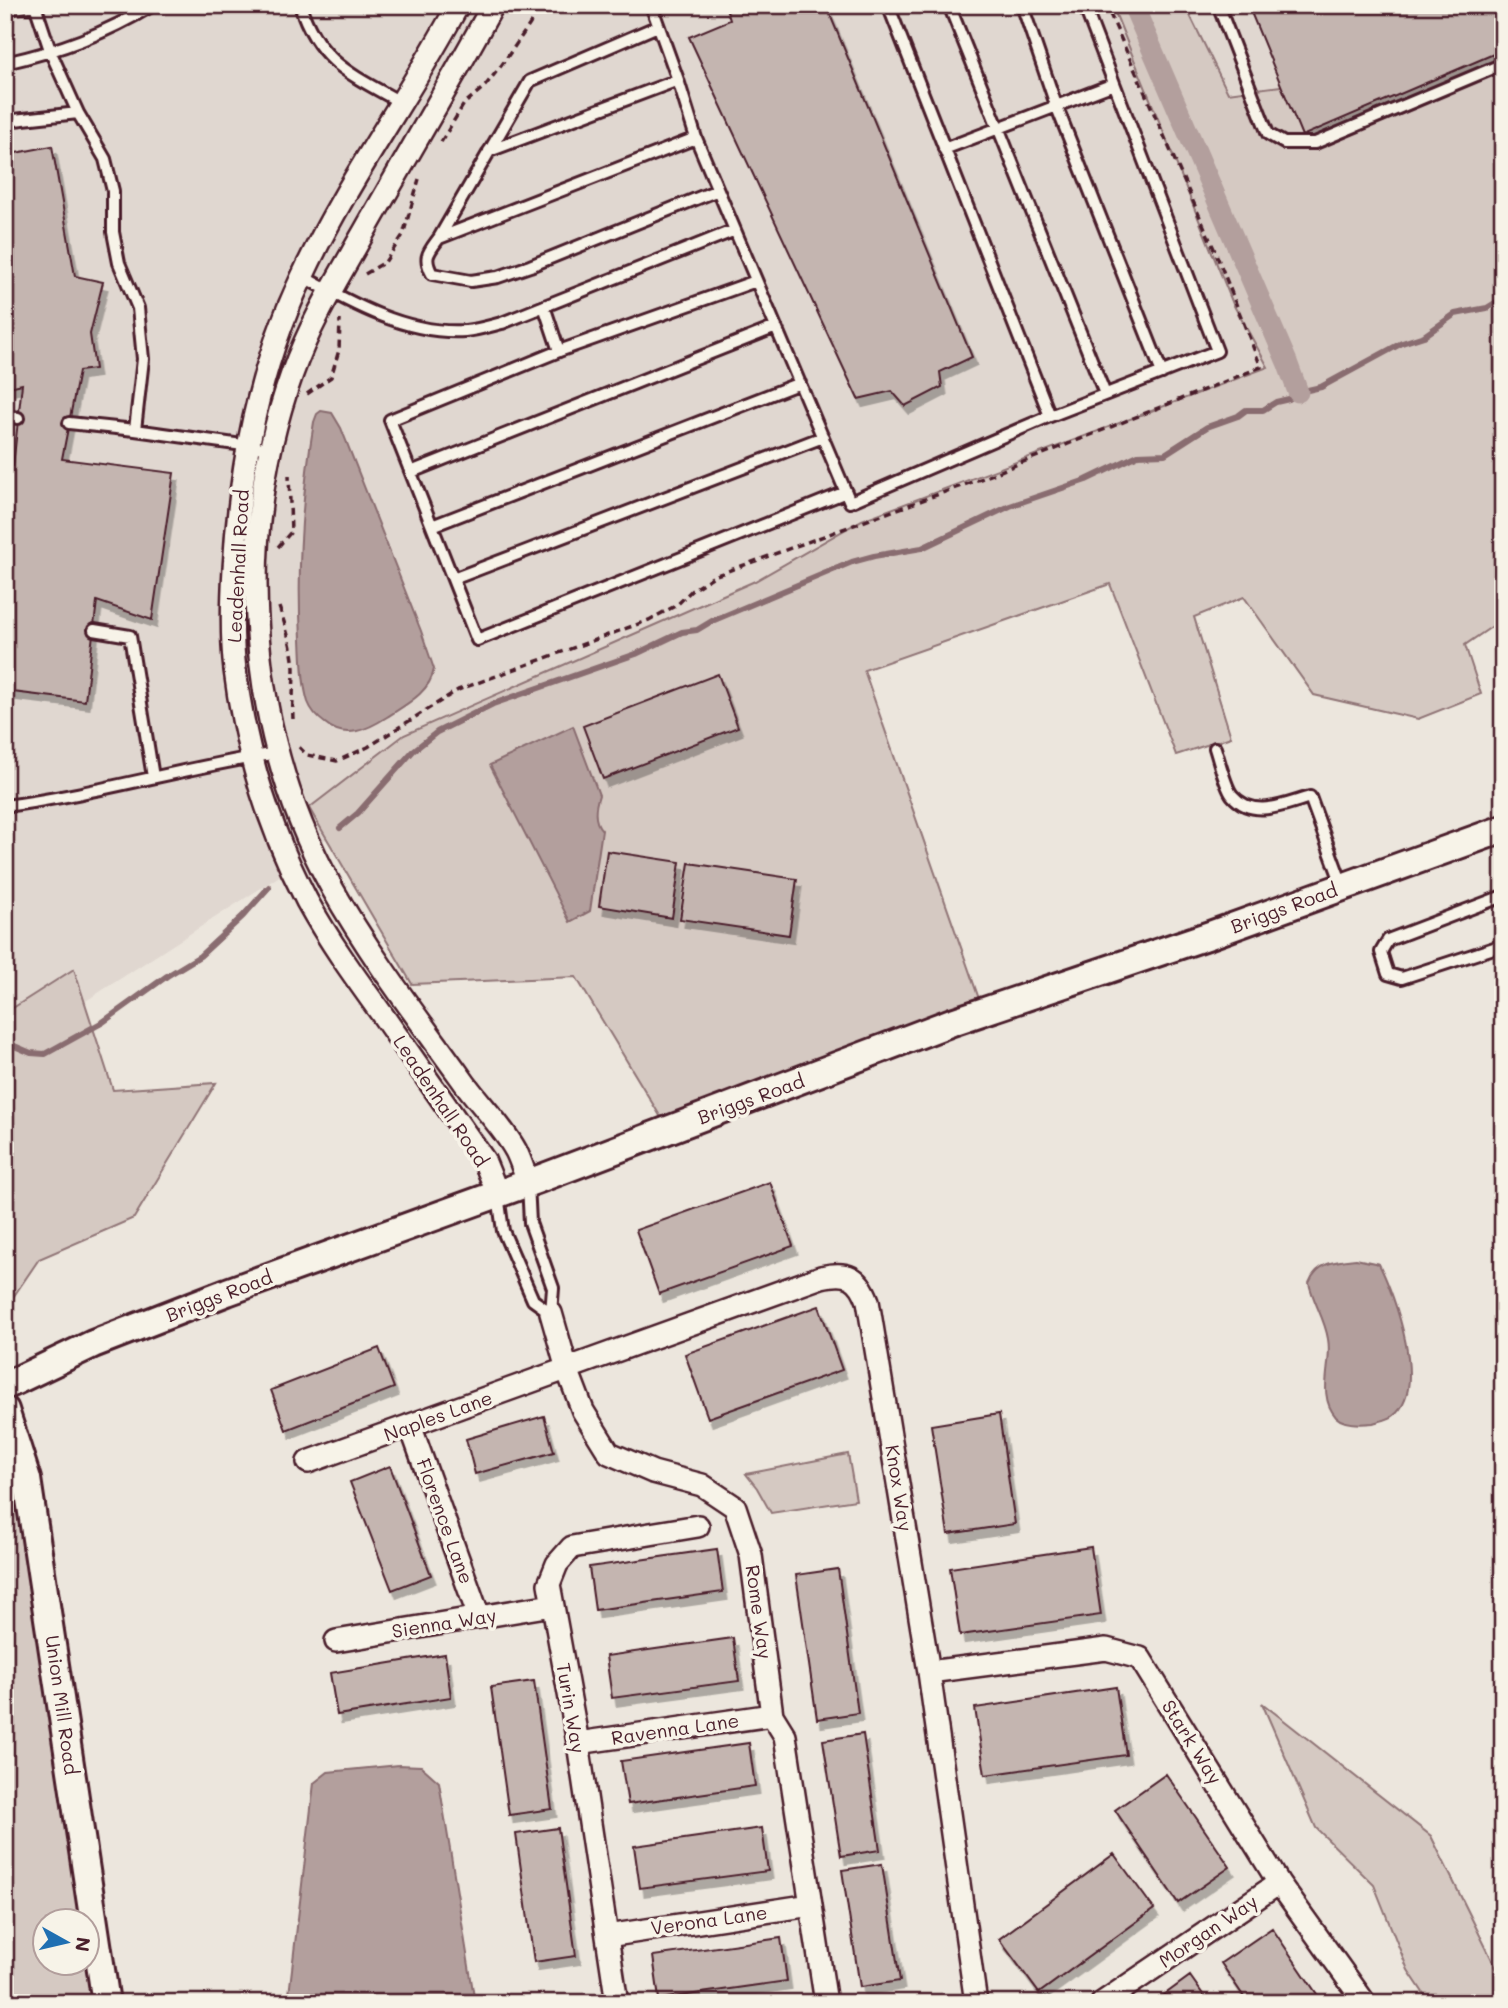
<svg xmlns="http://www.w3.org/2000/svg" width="1508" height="2008" font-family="Mali,sans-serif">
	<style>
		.built { fill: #e0d7d0 }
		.green { fill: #d5c9c2; stroke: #907476; stroke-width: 2; fill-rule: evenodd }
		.water { fill: #b39f9d; stroke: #896c6f; stroke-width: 2 }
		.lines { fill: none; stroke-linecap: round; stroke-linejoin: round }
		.stream { stroke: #896c6f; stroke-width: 6 }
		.canal { stroke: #b39f9d; stroke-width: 21 }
		.building { fill: #c4b5b0; stroke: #4a1f2b; stroke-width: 2; filter: url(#shadow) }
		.service-casing { stroke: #4a1f2b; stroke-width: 16 }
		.minor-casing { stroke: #4a1f2b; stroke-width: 26 }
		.tertiary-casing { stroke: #4a1f2b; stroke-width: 32 }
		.path { stroke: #4a1f2b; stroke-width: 3.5; stroke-dasharray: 7 5; stroke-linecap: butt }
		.service { stroke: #f7f3e8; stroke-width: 10 }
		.minor { stroke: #f7f3e8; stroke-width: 21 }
		.tertiary { stroke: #f7f3e8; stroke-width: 26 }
		.labels { text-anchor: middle; stroke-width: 7; stroke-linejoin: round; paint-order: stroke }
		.street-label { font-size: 19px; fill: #4a1f2b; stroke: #f7f3e8 }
	</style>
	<defs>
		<filter id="shadow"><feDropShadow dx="4.5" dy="8" stdDeviation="0" flood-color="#0004"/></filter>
	</defs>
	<rect width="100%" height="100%" fill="#ece6dd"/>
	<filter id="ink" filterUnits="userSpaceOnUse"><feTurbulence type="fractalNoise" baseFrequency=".0143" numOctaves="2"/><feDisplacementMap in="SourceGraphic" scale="14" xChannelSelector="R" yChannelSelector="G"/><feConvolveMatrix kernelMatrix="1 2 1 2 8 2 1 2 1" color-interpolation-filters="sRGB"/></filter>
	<g filter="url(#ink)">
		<!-- built -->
		<path class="built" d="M5 5H1503V313L449 734 292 868 64 1015 5 1030Z"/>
		<!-- green -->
		<path class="green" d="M1112 5H1185L1228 93 1423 67 1503 26V619L1465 645 1481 694 1418 719 1314 695 1244 597 1194 617 1231 737 1176 755 1110 584 864 670 986 1019 668 1129 576 977 412 984 309 808 404 735 755 581 862 520 1268 367 1233 304Z
			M74 969 113 1090 216 1083 134 1218 39 1259 5 1309V1013Z
			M5 1410 102 2003H5ZM46 1920H88V1962H46Z
			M848 1454 856 1500 771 1513 757 1488 746 1474Z
			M1262 1703 1431 1836 1503 1982V2003H1430L1408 1970 1374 1885 1316 1828Z"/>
		<!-- water -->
		<path class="water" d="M321 411 332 413 341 428 421 631 434 669C430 693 405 705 387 717 367 730 345 740 325 723 318 718 311 710 308 702 302 683 302 659 301 639 297 566 302 494 314 422L317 414Z
			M573 726 599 795C595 807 593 821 602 830L590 911 570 922 490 765Z
			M1356 1259 1379 1264C1395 1296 1429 1390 1393 1416 1388 1420 1379 1421 1373 1423 1363 1424 1344 1425 1336 1417 1316 1394 1333 1364 1328 1339 1325 1319 1313 1302 1309 1283 1317 1262 1336 1261 1356 1259Z
			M399 1765 421 1766 439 1782 475 2003H288L314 1783 328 1772Z"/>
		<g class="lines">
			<!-- stream -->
			<path class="stream" d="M340 828 358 813 413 751 437 732 493 704 636 654 682 632 697 630 712 621 852 562 874 556 922 548 1010 506 1086 480 1138 455 1165 454 1207 427 1238 416 1246 410H1263L1276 402 1289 399 1299 392 1321 387 1402 343 1424 336 1455 314 1487 308 1503 298
				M5 1042 31 1053 45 1054 103 1022 167 976 200 956 243 916 269 887"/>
			<!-- canal -->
			<path class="canal" d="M1133 5 1287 362 1298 392"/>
		</g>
		<!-- building -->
		<path class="building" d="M725 5H826L972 357 940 372 942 387 905 406 892 391 858 399 689 37 730 20Z
			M1248 5H1503V50L1302 136Z
			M52 146 75 276 103 282 90 334 95 369 79 371 62 459 174 473 152 620 97 601 85 701 5 691V465L13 466 22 384 5 388V155Z
			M718 674 738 727 603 779 583 726Z
			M607 851 680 862 672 918 599 906Z
			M689 863 797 879 789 935 680 919Z
			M770 1182 793 1246 659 1294 636 1230Z
			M819 1306 842 1370 708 1418 685 1354Z
			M379 1348 394 1388 286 1430 271 1390Z
			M999 1414 1015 1524 948 1534 931 1425Z
			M544 1416 554 1452 475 1474 466 1439Z
			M390 1466 431 1575 392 1590 350 1482Z
			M1091 1547 1101 1615 960 1635 950 1568Z
			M717 1549 723 1592 595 1610 589 1567Z
			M838 1569 858 1713 817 1719 796 1575Z
			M733 1638 739 1681 612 1698 606 1656Z
			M445 1654 451 1697 337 1715 330 1673Z
			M534 1681 552 1809 509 1815 491 1687Z
			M1116 1687 1126 1755 985 1775 975 1708Z
			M863 1734 880 1850 841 1856 823 1740Z
			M749 1743 755 1786 628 1804 621 1761Z
			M1166 1774 1230 1867 1178 1903 1115 1810Z
			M558 1828 576 1956 534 1962 516 1834Z
			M762 1828 768 1871 640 1888 634 1846Z
			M1114 1854 1154 1909 1039 1993 999 1939Z
			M882 1864 900 1981 860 1987 842 1870Z
			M1272 1928 1323 2003H1248L1221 1963Z
			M781 1938 787 1981 659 1999 653 1956Z
			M1190 1976 1209 2003H1153Z"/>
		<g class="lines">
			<!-- service casing -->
			<g class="service-casing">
				<path id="service" d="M35 5 51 53 78 113 105 159 113 191V232L119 263 138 308 143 359 135 430 271 449
					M300 5C318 62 352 75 400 102
					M651 5 678 80 696 138 850 502 1050 416 888 5
					M949 5 1105 394
					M1022 5 1056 105 1162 373
					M1218 5 1268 134 1284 143H1315L1503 64
					M5 9 37 5
					M658 26 530 81 439 238 696 138
					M5 63C59 51 105 34 153 5
					M5 121 78 113
					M944 149 1114 84
					M489 151 678 80
					M439 238C428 253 423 257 432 274L471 281 498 277 530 266 718 190
					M302 276C350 303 408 335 465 331 477 330 490 326 502 323L735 230
					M544 306 559 351 756 281
					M559 351 390 420 477 640 846 492
					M5 416 18 418
					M1050 416 1217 351 1084 5
					M69 423 135 430
					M411 472 776 327
					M432 526 800 383
					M453 579 823 437
					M94 630 130 636 153 777
					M1215 748C1219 760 1225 786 1232 795 1253 820 1285 804 1310 797L1343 887
					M5 806C97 794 186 767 277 753
					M1503 896 1388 940 1381 952 1388 974 1402 978 1503 945
					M528 1183 530 1223 553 1288 551 1313
					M498 1195 503 1231 533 1300 551 1313"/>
			</g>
			<!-- minor casing -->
			<g class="minor-casing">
				<path id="minor" d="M458 5C409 97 346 182 302 277 258 369 240 467 234 568 232 601 231 637 235 670 245 750 270 830 307 901 329 941 355 977 381 1013 415 1062 450 1111 484 1160L497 1192
					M493 5C450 84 404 161 360 239 335 283 309 326 292 374 233 539 247 734 332 888 369 954 417 1017 461 1078 478 1103 502 1125 516 1151 521 1161 524 1172 528 1182
					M551 1313 567 1369 583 1411 609 1453 653 1472 702 1485 735 1507 751 1555 772 1715 785 1736 826 2003
					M410 1425 479 1617
					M308 1462 821 1277C847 1271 859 1276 868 1301L929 1672 976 2003
					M336 1641 552 1605
					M929 1672 1106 1649 1140 1658 1279 1883 1365 2003
					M578 1743 772 1715
					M607 1936 811 1905
					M617 2003 578 1743 549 1584 557 1564 572 1547 698 1526
					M1102 2003 1279 1883"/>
			</g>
			<!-- tertiary casing -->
			<g class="tertiary-casing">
				<path id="tertiary" d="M5 1386 93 1344 227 1292 539 1179 952 1022 1210 935 1503 829
					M5 1410 27 1479 106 2003"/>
			</g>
			<!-- path -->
			<path class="path" d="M441 142 464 104 485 86 501 66 530 24 538 5
				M365 274 385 262 403 235 419 179
				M307 394 331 377 339 350 340 320
				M278 547 291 532 289 475
				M279 607C286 627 292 646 294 668 294 685 292 702 293 719
				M299 747 307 755 337 761 368 747 458 690 649 620 677 605 692 590 714 576 983 478 1261 367 1215 251 1106 5"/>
			<!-- service -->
			<use href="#service" class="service"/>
			<!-- minor -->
			<use href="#minor" class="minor"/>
			<!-- tertiary -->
			<use href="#tertiary" class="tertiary"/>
		</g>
	</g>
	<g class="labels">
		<!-- street labels -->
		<g class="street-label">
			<text transform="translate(238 566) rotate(-87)" y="7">Leadenhall Road</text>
			<text transform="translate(1284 908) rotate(-20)" y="7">Briggs Road</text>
			<text transform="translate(751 1099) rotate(-20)" y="7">Briggs Road</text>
			<text transform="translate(441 1101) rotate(56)" y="7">Leadenhall Road</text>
			<text transform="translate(219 1296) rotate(-21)" y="7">Briggs Road</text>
			<text transform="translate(438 1416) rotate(-20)" y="7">Naples Lane</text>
			<text transform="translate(899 1488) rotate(81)" y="7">Knox Way</text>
			<text transform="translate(445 1521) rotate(70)" y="7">Florence Lane</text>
			<text transform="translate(759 1612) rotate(82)" y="7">Rome Way</text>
			<text transform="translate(444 1623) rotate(-9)" y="7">Sienna Way</text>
			<text transform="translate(62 1705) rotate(82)" y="7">Union Mill Road</text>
			<text transform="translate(571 1708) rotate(80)" y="7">Turin Way</text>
			<text transform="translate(675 1729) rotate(-8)" y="7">Ravenna Lane</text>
			<text transform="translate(1192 1742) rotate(58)" y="7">Stark Way</text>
			<text transform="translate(709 1920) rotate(-8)" y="7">Verona Lane</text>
			<text transform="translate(1208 1931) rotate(-34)" y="7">Morgan Way</text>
		</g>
	</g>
	<!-- margin -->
	<rect width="1508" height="2008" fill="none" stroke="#f7f3e8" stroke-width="28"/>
	<rect x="14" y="14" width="1480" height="1980" fill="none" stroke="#4a1f2b" stroke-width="2.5" filter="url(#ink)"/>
	<!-- north arrow -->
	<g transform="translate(66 1942) rotate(98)"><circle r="33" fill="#f7f3e8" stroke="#b29e9c" stroke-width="2"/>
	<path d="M0-5L12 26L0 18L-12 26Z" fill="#1f6fb2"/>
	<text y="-10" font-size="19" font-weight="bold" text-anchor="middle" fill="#4a1f2b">N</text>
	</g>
</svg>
